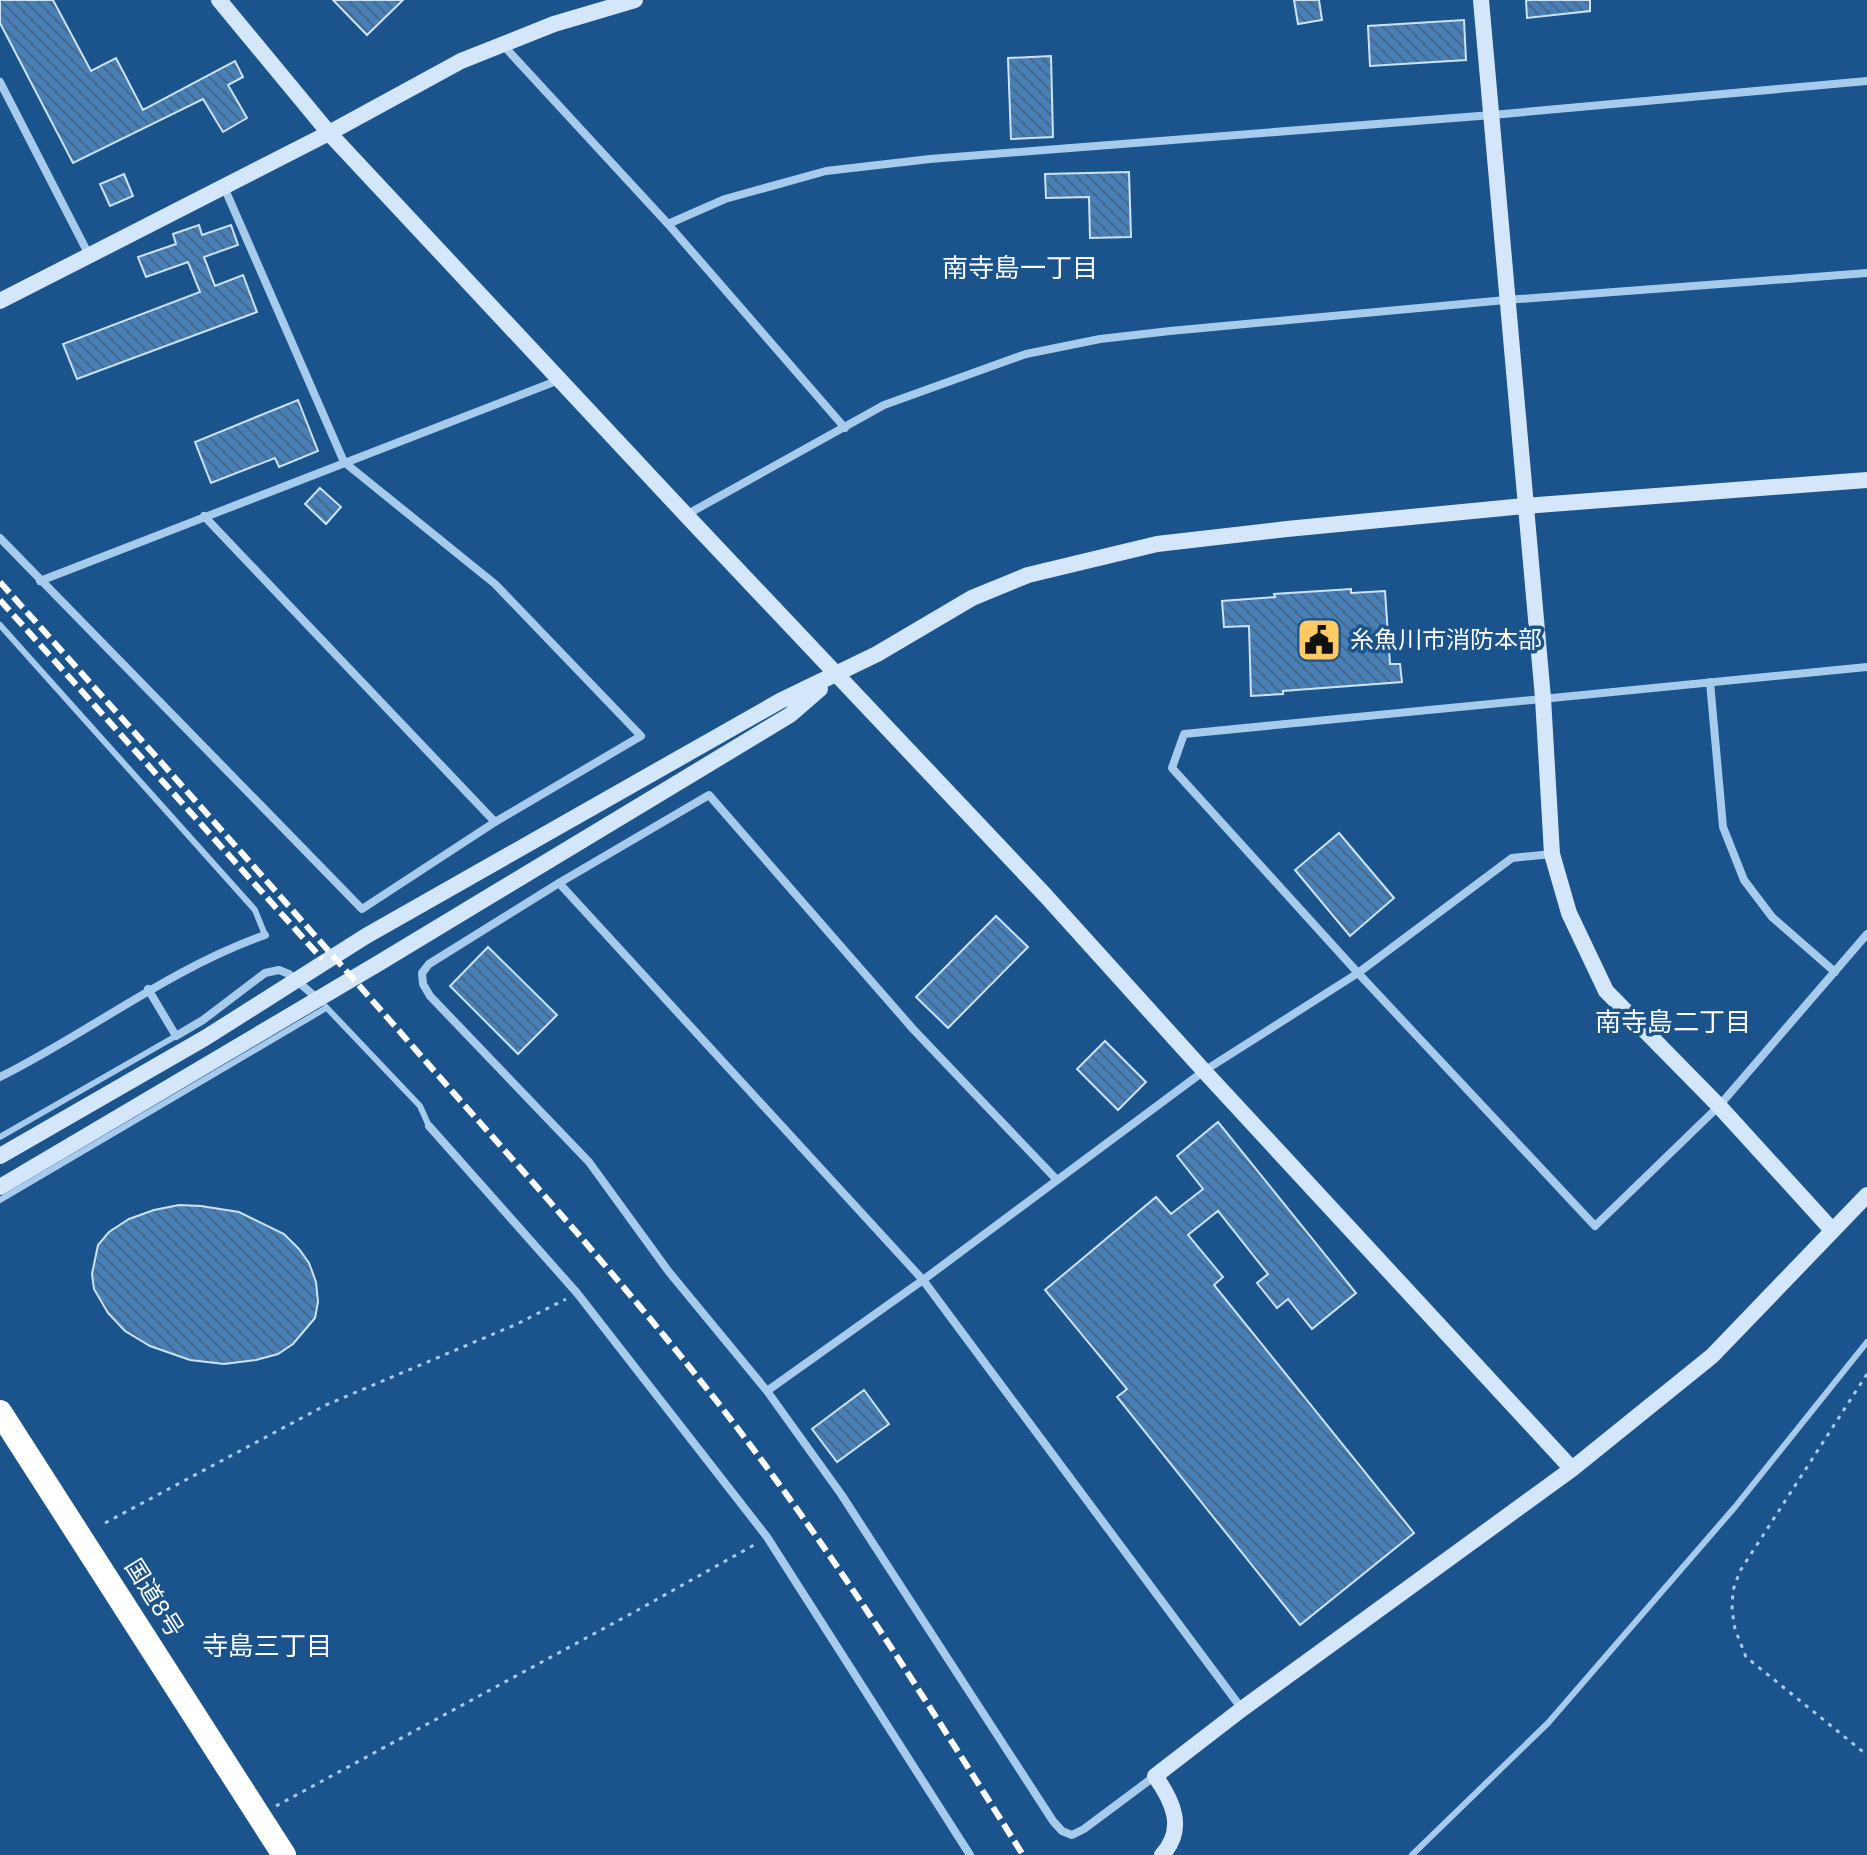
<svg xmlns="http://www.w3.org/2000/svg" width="1867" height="1855" font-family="'IBM Plex Sans','Noto Sans JP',sans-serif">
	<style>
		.building { fill: url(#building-back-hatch); stroke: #cce3fa; stroke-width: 2 }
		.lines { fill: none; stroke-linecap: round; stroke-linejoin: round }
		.path { stroke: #a7cbed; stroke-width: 3; stroke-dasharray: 4 6; stroke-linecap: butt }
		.lane { stroke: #a7cbed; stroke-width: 6 }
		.street { stroke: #a7cbed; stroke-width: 8 }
		.secondary { stroke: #d3e6fa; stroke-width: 16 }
		.highway { stroke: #fff; stroke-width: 24 }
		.rail { stroke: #fff; stroke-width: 6; stroke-dasharray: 14 6; stroke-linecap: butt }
		.labels { text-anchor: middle; stroke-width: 7; stroke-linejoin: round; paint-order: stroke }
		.poi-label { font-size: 24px; fill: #fff; stroke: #1b538c; text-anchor: start }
		.street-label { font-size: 24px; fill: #fff; stroke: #1b538c }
		.neighbourhood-label { font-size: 26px; fill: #fff; stroke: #1b538c }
	</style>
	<defs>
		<pattern id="building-back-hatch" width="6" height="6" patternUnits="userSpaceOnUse" patternTransform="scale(2)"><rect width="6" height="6" fill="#487fb6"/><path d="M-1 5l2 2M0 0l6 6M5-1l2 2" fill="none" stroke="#4a6886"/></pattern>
	</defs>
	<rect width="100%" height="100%" fill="#1b538c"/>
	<!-- building -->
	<path class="building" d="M0 0H53L91 71 116 58 143 110 235 61 243 77 228 85 247 118 223 132 203 99 73 163 0 23Z
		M333 0H403L367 35Z
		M1294 0H1319L1322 20 1298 24Z
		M1526 0H1590V11L1527 18Z
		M1464 20 1466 60 1370 66 1368 26Z
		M1051 56 1053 137 1011 139 1008 58Z
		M1129 172 1131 237 1090 238 1089 197 1046 198 1045 174Z
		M124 174 133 196 110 206 100 184Z
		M199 225 202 235 231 225 238 245 204 257 215 286 243 275 257 312 77 379 63 344 200 292 188 262 146 277 138 257 176 244 173 234Z
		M298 400 318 451 279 467 275 458 211 483 195 442Z
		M320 488 341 507 326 524 305 504Z
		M1351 589V593L1385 591 1390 664H1400L1402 682 1283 691V694L1251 696 1249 626 1224 627 1222 601 1275 597 1274 594Z
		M1339 833 1394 898 1350 936 1295 870Z
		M996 916 1028 947 948 1028 916 997Z
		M488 947 557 1015 518 1054 450 986Z
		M1105 1041 1146 1082 1118 1110 1077 1069Z
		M1218 1122 1356 1293 1312 1329 1288 1299 1277 1308 1257 1283 1268 1274 1218 1211 1188 1235 1223 1277 1214 1285 1414 1533 1300 1625 1117 1397 1127 1389 1045 1290 1156 1197 1171 1214 1203 1189 1177 1156Z
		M179 1205 201 1206 239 1212 284 1234 299 1249 309 1263 316 1282 318 1302 315 1318 293 1344 278 1354 256 1360 224 1364 190 1360 150 1346 125 1331 108 1313 94 1289 92 1274 98 1245 109 1232 129 1219 154 1210Z
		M864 1390 889 1424 837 1462 812 1429Z"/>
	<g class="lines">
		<!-- path -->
		<path class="path" d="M1867 1374 1740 1571 1733 1590 1732 1610 1735 1629 1746 1657 1867 1755
			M105 1523 326 1405 517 1324 566 1299
			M276 1806 636 1611 754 1545"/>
		<!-- lane -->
		<path class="lane" d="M0 625 255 910 265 935
			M326 1007 420 1106 429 1126
			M0 1137 176 1036
			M0 1200 326 1008
			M1412 1855 1548 1723 1735 1507 1867 1342"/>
		<!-- street -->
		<path class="street" d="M502 44 668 224 845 428
			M0 82 89 255
			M668 224 725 199 826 171 930 159 1492 115 1867 81
			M686 515 884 405 1026 354 1100 339 1170 331 1506 300 1867 273
			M204 516 495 822
			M0 538 362 909 495 822 641 736 495 584 344 462 224 187
			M40 581 559 380
			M1867 667 1184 734 1172 768 1358 973 1595 1226 1719 1106 1867 934
			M1710 682 1723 827 1744 880 1772 917 1835 972
			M559 883 923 1280 1242 1709
			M148 989 176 1036 203 1020 265 973 279 970 289 974 318 999
			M0 1077C90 1032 169 969 265 935
			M429 1126 577 1293 767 1537 970 1855
			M1057 1180 913 1029 709 795 559 883 429 964 422 973 423 984 430 996 589 1162 669 1272 767 1391 841 1494 1053 1821 1062 1831 1072 1835 1084 1829 1155 1776
			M767 1391 923 1280 1204 1071 1358 973 1512 858 1552 854"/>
		<!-- secondary -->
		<path class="secondary" d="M219 0 329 133 686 515 1045 895 1204 1071 1572 1469
			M1481 0 1543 698 1552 854 1569 913 1606 991 1719 1106 1832 1230
			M0 301 329 133 461 61 554 24 635 0
			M0 1156 205 1038 366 936 780 701 877 654 972 598 1028 575 1157 544 1287 529 1524 506 1867 480
			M0 1187 379 963 790 715 820 689
			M1162 1855C1186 1829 1173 1801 1155 1776L1242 1709 1572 1469 1712 1356 1867 1195"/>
		<!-- highway -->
		<path class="highway" d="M0 1412 284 1855"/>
		<!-- rail -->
		<path class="rail" d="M0 582C147 746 292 909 437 1074 542 1193 649 1311 745 1438 846 1572 934 1713 1023 1855
			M0 600 322 959"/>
	</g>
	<!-- icons -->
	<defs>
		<g id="civic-square" transform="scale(2.3)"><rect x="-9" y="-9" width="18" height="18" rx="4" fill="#ffc963" stroke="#1b538c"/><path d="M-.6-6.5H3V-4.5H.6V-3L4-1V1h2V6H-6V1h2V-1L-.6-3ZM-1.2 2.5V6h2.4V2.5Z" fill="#111"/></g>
	</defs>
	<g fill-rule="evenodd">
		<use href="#civic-square" x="1319" y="640"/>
	</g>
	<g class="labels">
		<!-- poi labels -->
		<g class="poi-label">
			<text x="1350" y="648">糸魚川市消防本部</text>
		</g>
		<!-- street labels -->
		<g class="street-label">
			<text transform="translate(154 1598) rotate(58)" y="8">国道8号</text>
		</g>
		<!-- neighbourhood labels -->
		<g class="neighbourhood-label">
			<text x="1020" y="277">南寺島一丁目</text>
			<text x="1673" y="1031">南寺島二丁目</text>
			<text x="267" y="1655">寺島三丁目</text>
		</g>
	</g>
</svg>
